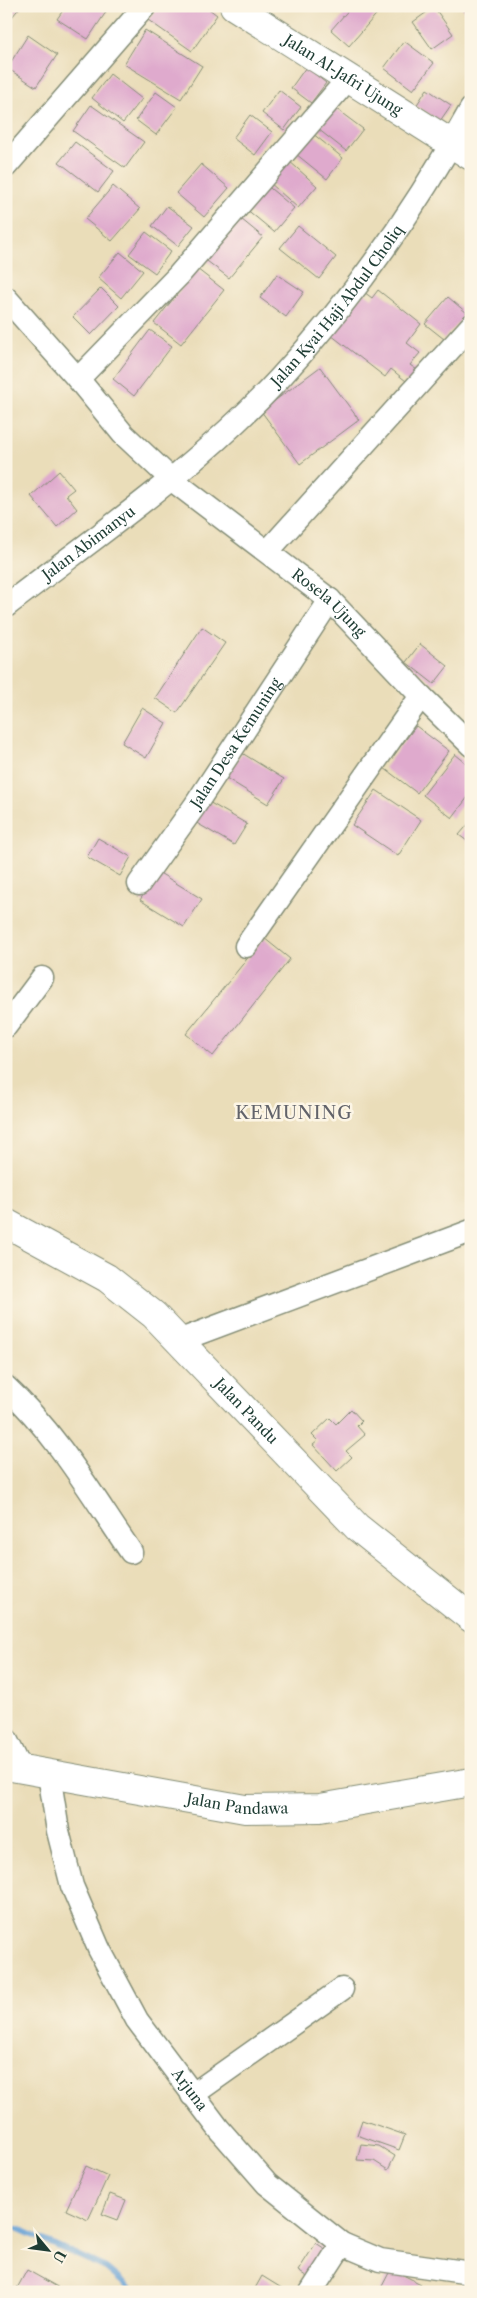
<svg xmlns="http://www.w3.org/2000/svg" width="477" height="2298" font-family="'Libre Caslon Text',serif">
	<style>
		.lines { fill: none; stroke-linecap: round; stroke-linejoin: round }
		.stream { stroke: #65a0d5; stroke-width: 6 }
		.building { fill: #dfaacd }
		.minor-casing { stroke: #848d76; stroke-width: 25 }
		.tertiary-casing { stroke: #848d76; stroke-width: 30 }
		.minor { stroke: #fff; stroke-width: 22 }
		.tertiary { stroke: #fff; stroke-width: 28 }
		.labels { text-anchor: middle; stroke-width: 5; stroke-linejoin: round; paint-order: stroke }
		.street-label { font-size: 15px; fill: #1f3d34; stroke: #fcf5e5 }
		.quarter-label { font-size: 18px; letter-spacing: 1px; fill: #62636a; stroke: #fcf5e5 }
	</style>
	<rect width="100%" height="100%" fill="#fcf5e5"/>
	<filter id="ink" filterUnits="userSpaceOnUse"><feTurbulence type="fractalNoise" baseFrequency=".02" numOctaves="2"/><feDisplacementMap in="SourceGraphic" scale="10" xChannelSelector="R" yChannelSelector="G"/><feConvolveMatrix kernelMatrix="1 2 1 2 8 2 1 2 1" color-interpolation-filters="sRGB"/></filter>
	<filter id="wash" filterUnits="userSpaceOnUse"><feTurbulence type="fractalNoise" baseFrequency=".0096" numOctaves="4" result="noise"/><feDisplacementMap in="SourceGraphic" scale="20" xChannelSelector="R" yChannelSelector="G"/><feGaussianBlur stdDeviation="1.12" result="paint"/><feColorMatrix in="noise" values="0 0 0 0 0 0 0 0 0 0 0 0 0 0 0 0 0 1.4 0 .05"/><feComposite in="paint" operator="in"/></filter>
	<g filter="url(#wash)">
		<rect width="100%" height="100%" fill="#eaddb9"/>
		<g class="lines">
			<!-- stream -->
			<path class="stream" d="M6 2228 19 2229 106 2268 134 2292"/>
		</g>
		<g id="blocks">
			<!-- building -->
			<path class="building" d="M6 6H21L12 17 6 12Z
				M66 6H98L106 12 88 39 57 19Z
				M158 6H205L217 15 192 51 148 20Z
				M352 6H376L380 10 349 46 331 30Z
				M461 6H471V13L468 15Z
				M434 7 453 34 432 49 413 22Z
				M145 30 202 66 181 99 124 64Z
				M28 35 57 55 36 87 7 68Z
				M404 41 434 63 413 90 384 68Z
				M306 67 326 83 311 103 291 88Z
				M110 74 142 99 123 123 92 98Z
				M427 89 451 105 440 121 416 106Z
				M279 90 301 107 284 130 262 113Z
				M156 92 177 107 156 135 136 120Z
				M91 105 144 142 125 168 73 131Z
				M335 108 363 129 346 151 318 129Z
				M250 115 272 132 255 155 233 138Z
				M312 133 343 158 327 179 296 154Z
				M75 142 114 171 98 192 59 162Z
				M288 160 317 186 298 208 269 182Z
				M201 164 229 188 204 217 176 193Z
				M265 184 294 208 274 232 245 208Z
				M113 186 140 209 112 241 85 219Z
				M167 206 194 226 178 246 152 226Z
				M241 219 263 237 229 278 207 261Z
				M298 226 336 257 319 279 280 248Z
				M146 232 171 251 155 273 129 254Z
				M120 252 143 271 121 298 98 278Z
				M197 269 224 290 181 344 154 323Z
				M277 274 304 292 286 317 260 298Z
				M101 288 119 306 91 335 73 317Z
				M378 290 421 324 407 343 420 353 410 365 420 372 411 385 391 369 385 377 331 335 364 292 372 298Z
				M448 297 467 313 444 339 425 324Z
				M150 330 172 346 134 396 113 379Z
				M320 367 359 420 300 464 261 411Z
				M59 471 74 489 66 495 77 509 57 527 31 496Z
				M202 627 225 643 177 713 155 698Z
				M420 644 448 666 434 684 406 662Z
				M142 708 166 723 146 758 122 743Z
				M416 726 449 751 417 793 384 768Z
				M242 753 284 779 268 804 226 778Z
				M455 754 471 767V793L452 818 423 795Z
				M376 790 421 820 398 856 352 825Z
				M207 801 247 824 234 845 195 822Z
				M471 821V844L459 835Z
				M98 838 131 857 120 876 87 857Z
				M158 872 202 899 184 927 140 900Z
				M264 938 290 959 213 1056 186 1034Z
				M351 1409 362 1421 357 1426 365 1435 346 1451 352 1457 337 1471 313 1445 318 1441 312 1435 330 1418 336 1424Z
				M362 2120 405 2135 399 2150 357 2135Z
				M361 2144 379 2146 395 2156 388 2170 374 2161 357 2160Z
				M86 2166 108 2176 88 2220 66 2210Z
				M110 2194 126 2200 118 2220 102 2214Z
				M316 2243 330 2252 312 2280 298 2271Z
				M391 2269 421 2284 417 2292H379Z
				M27 2270 61 2289 60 2292H15Z
				M262 2276 288 2292H253Z"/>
		</g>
	</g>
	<g filter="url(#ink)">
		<use href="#blocks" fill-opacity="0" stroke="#848d76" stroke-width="1"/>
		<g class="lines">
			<!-- minor casing -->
			<g class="minor-casing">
				<g id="minor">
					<path d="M6 166 145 6"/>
					<path id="s1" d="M6 298 78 379 123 434 171 479 330 600 421 696 471 745"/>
					<path d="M78 379 178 276 347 80"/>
					<path d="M268 551 471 326"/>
					<path id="s2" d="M6 606C99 534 199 466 279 379 355 297 417 207 471 109"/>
					<path id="s3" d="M139 884 194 807 330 600"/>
					<path d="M246 946 421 696"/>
					<path d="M6 1026 42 978"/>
					<path d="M178 1341 471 1231"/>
					<path d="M6 1387C57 1434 92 1495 131 1552"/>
					<path d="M6 1739 21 1769"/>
					<path id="s4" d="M49 1774 58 1831 72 1886 99 1949 137 2020 219 2129 267 2184 342 2244 380 2260 471 2273"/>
					<path d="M192 2095 342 1989"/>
					<path d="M311 2292 342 2244"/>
				</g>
			</g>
			<!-- tertiary casing -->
			<g class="tertiary-casing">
				<g id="tertiary">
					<path id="s5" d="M234 6 471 156"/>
					<path id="s6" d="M6 1223 107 1278 154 1315 357 1527 471 1618"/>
					<path id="s7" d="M6 1766 245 1809 320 1808 471 1782"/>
				</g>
			</g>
			<!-- minor -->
			<use href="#minor" class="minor"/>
			<!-- tertiary -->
			<use href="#tertiary" class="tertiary"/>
		</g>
	</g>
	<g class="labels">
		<!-- street labels -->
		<g class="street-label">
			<text dy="5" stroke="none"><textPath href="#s5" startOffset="129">Jalan Al-Jafri Ujung</textPath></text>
			<text dy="5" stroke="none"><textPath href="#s2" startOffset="449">Jalan Kyai Haji Abdul Choliq</textPath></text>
			<text dy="5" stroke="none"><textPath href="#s2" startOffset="104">Jalan Abimanyu</textPath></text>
			<text dy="5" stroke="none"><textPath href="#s1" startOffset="446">Rosela Ujung</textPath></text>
			<text dy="5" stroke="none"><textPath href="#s3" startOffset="171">Jalan Desa Kemuning</textPath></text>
			<text dy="5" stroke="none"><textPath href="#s6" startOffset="308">Jalan Pandu</textPath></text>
			<text dy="5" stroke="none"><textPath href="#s7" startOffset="235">Jalan Pandawa</textPath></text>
			<text dy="5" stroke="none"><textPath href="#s4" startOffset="351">Arjuna</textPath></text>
		</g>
		<!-- quarter labels -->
		<g class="quarter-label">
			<text x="294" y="1119">KEMUNING</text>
		</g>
	</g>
	<!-- margin -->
	<rect width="477" height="2298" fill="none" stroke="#fcf5e5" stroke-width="25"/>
	<!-- north arrow -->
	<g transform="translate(48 2250) rotate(119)" stroke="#fcf5e5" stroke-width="4" paint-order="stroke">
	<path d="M0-4L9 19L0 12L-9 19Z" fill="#1f3d34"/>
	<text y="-8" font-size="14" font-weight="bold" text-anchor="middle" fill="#1f3d34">U</text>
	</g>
</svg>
